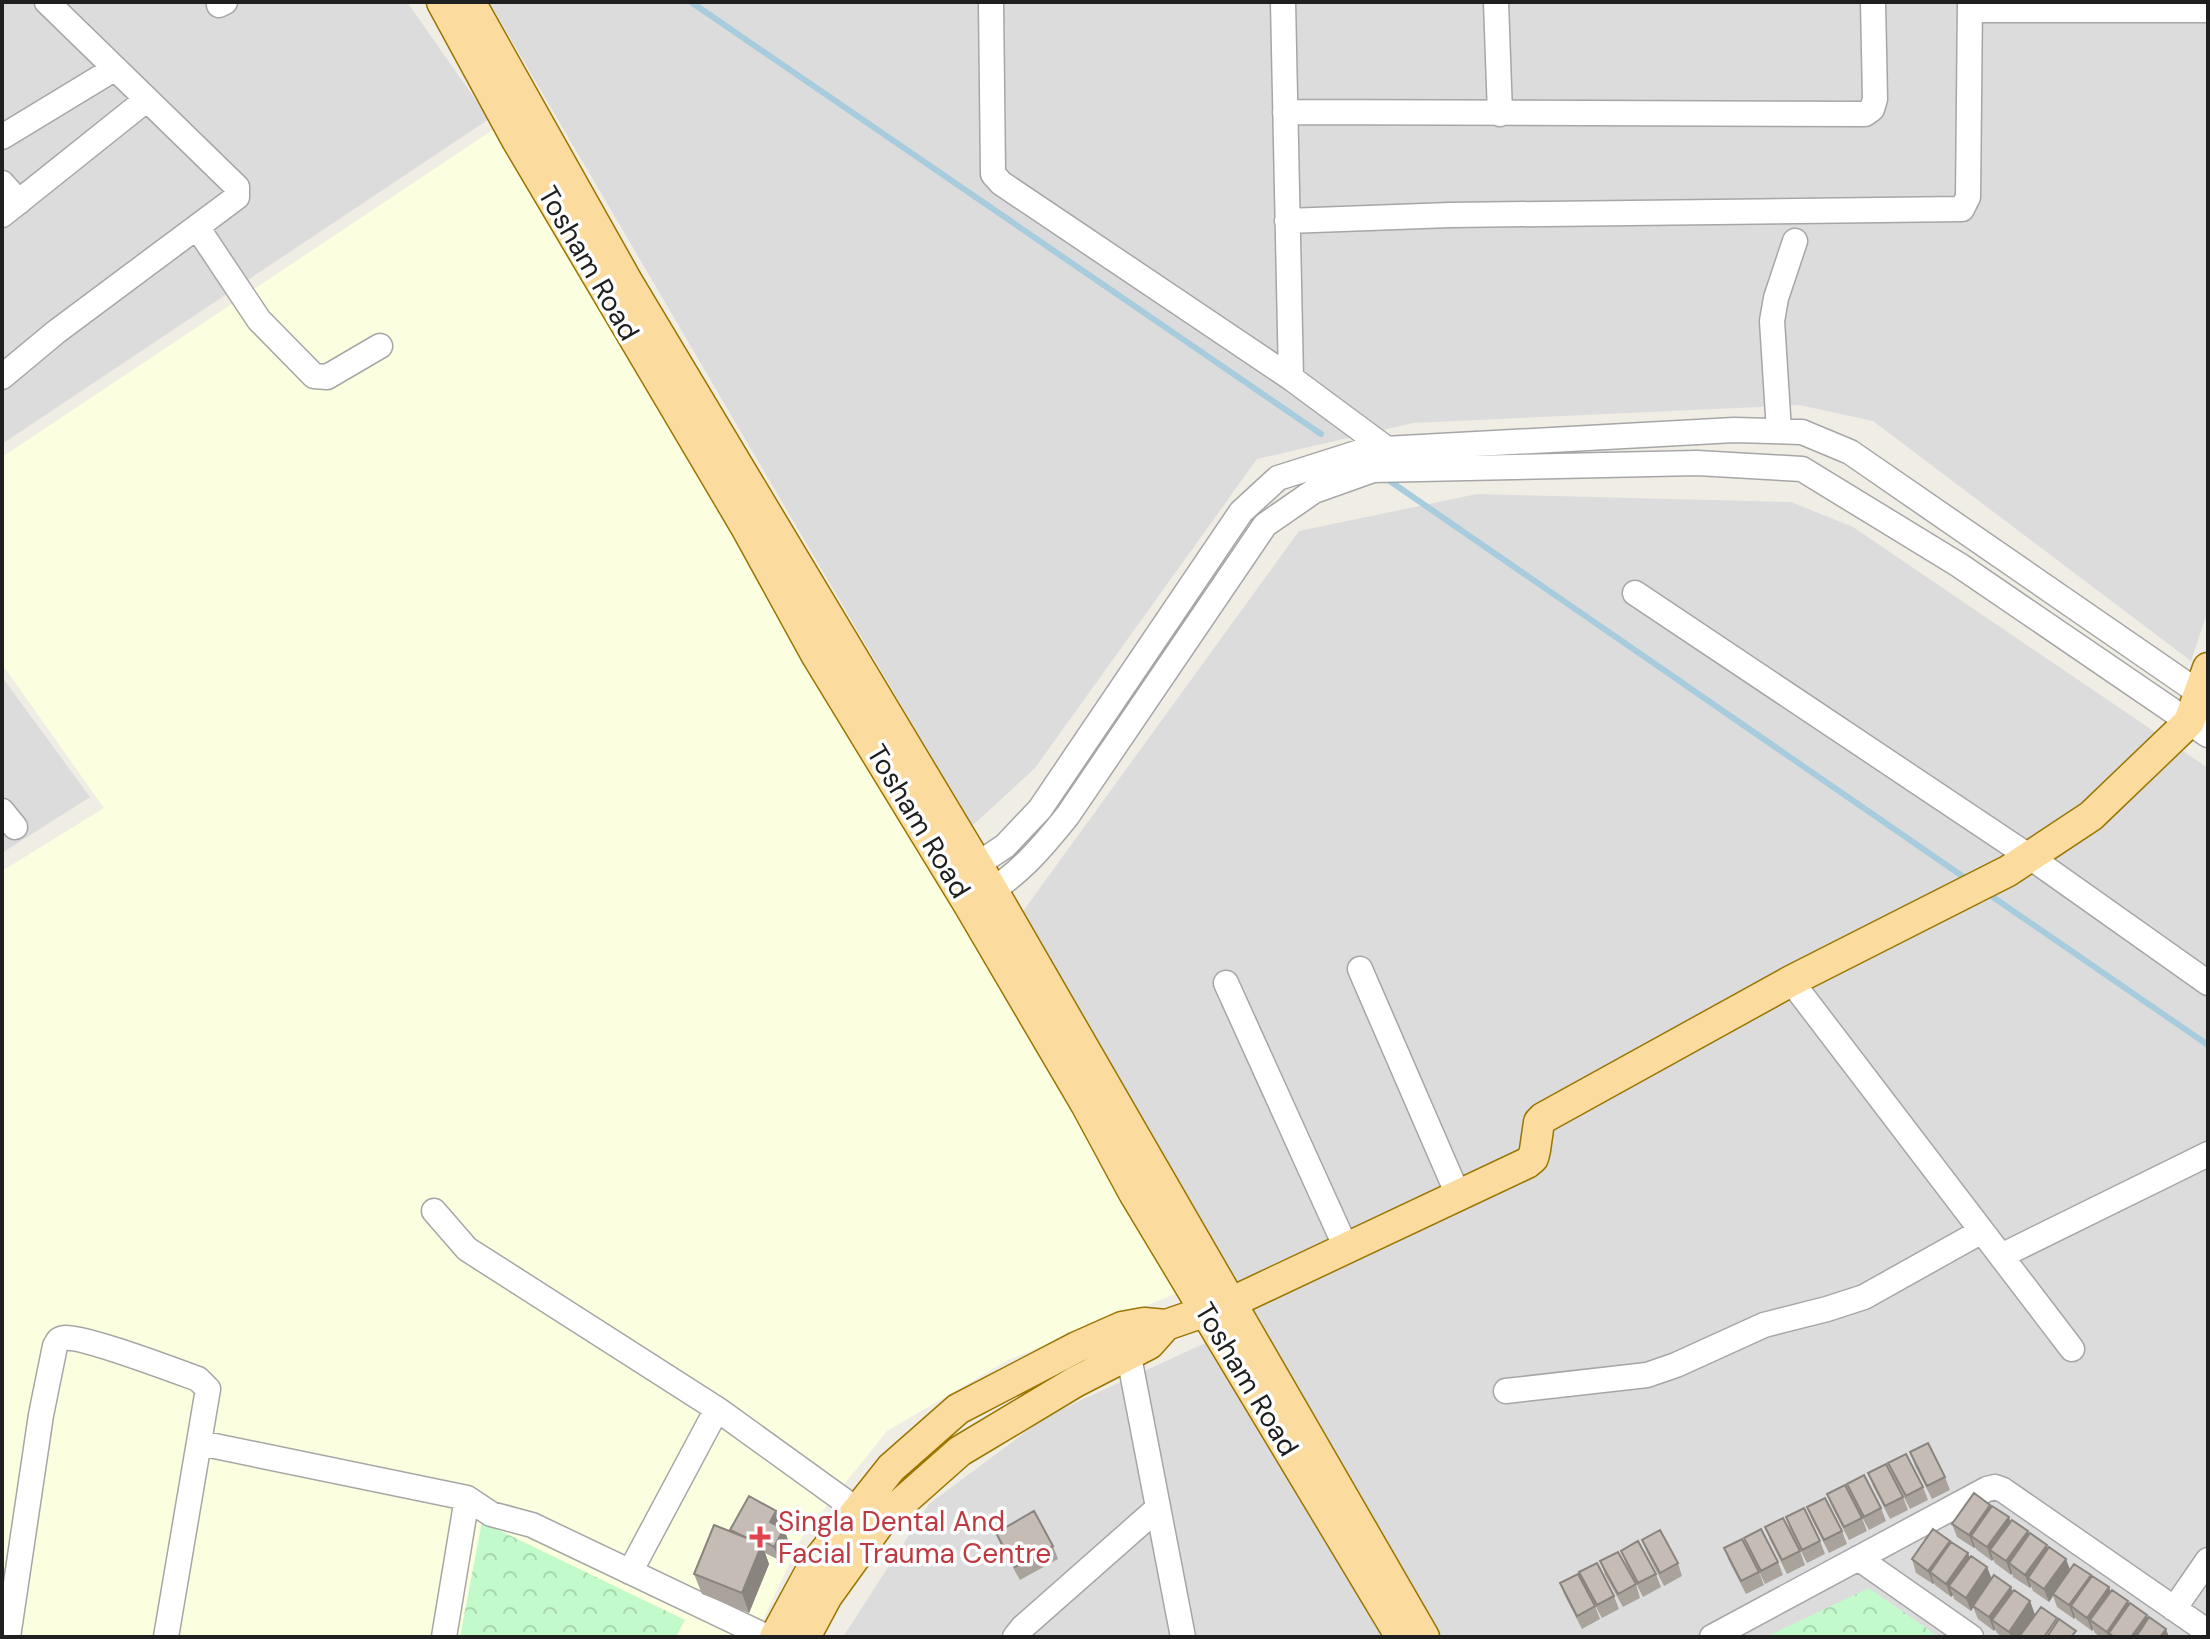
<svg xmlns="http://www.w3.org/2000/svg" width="2210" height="1639" font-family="'DM Sans',sans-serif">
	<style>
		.residential { fill: #dddcdc }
		.education { fill: #fcffdf }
		.park { fill: url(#park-crowns) }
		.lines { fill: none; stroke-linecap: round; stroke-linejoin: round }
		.stream { stroke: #a6ccdd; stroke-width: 6 }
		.minor-casing { stroke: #a6a6a6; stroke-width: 27 }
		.major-casing { stroke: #9a7500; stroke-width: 33 }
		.minor { stroke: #fff; stroke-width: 24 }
		.major { stroke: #fcdc9e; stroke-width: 30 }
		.wall { fill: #a9a39c }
		.shaded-wall { fill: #8a847f }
		.building { fill: #c5bdb5; stroke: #8a847f; stroke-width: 2 }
		.health-dot { fill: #e0444e; stroke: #fff; stroke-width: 3 }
		.labels { text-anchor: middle; stroke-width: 7; stroke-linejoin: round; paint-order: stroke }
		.street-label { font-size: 28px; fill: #1f1f1f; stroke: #fff }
		.health-label { font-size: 28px; fill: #be3a42; stroke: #fff; text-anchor: start }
	</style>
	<defs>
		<pattern id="park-crowns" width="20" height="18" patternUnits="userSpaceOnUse" patternTransform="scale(2)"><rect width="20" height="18" fill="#c3facc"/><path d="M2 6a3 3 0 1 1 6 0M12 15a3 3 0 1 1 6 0" fill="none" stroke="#a7d6af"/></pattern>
	</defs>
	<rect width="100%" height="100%" fill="#f0ede5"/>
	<!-- residential -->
	<path class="residential" d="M2 2H407L489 119 2 444Z
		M489 2H2208V610L2191 661 1873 421 1799 405 1413 423 1257 459 1035 768 972 826Z
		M1477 494 1791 502 1853 527 2208 768V1637H1442L1016 921 1299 531Z
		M2 677 90 797 2 853Z
		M1216 1338 1382 1637H843L929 1504 1047 1416Z"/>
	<!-- education -->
	<path class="education" d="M497 127 1183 1291 1008 1360 887 1431 802 1537 755 1637H2V871L104 808 2 664V457Z"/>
	<!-- park -->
	<path class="park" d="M482 1522 685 1620 676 1637H460Z
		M1869 1588 1939 1637H1765Z"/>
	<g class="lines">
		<!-- stream -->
		<path class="stream" d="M691 2 1321 434
			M1384 477 1968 880
			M1987 893 2208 1045"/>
		<!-- minor casing -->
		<g class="minor-casing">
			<path id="minor" d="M991 2 993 174 1001 183 1291 378 1391 452
				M1283 2 1291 378
				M1496 2 1500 114
				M219 5 225 2
				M1970 10H2208
				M1285 112 1865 114 1872 109 1875 99 1873 2
				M2 137 114 69
				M2 183 19 202
				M2 215 146 100
				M1287 221 1450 215 1962 209 1968 197 1970 2
				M197 227 259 320 314 376 327 377 380 346
				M2 377 56 332 237 197V187L47 2
				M1779 431 1772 321 1776 298 1795 241
				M1635 593 2030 857 2208 983
				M2 811 15 827
				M963 874 1005 846 1040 809 1241 512 1278 478 1366 450 1734 430 1802 432 1850 452 2208 699
				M977 900C1017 877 1040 850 1068 815L1265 525 1314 491 1373 470 1697 463 1802 469 1959 565 2208 735
				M1360 969 1458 1195
				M1791 981 2072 1349
				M1226 983 1347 1250
				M434 1211 467 1249 717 1409 857 1510
				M2001 1256 2208 1154
				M1126 1341 1183 1637
				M1506 1391 1647 1375 1676 1365 1764 1325 1827 1309 1864 1297 1982 1231
				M200 1443 467 1498 491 1514 532 1525 767 1637
				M1858 1558 1971 1637
				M630 1572 717 1409
				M2174 1609 2208 1560
				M8 1637 41 1415 55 1346C58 1341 58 1339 64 1338 81 1335 176 1371 198 1379L208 1389 166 1637
				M444 1637 467 1498
				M1015 1637 1023 1627 1158 1508
				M1712 1637 1987 1489 1995 1487 2003 1490 2208 1632"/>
		</g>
		<!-- major casing -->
		<g class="major-casing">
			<path id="major" d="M442 2 517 140 746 527 817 656 969 905 1087 1106 1134 1193 1401 1637
				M470 2 628 283 993 891 1424 1637
				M775 1637 814 1565 891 1468 958 1409 1077 1347 1122 1327 1144 1323 1166 1325 1230 1303 1527 1163 1533 1158 1535 1150 1539 1122 1543 1118 1791 981 2008 871 2091 816 2189 722 2208 668
				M805 1637 827 1596 881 1521 960 1451 1075 1382 1149 1344 1166 1325"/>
		</g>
		<!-- minor -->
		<use href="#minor" class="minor"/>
		<!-- major -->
		<use href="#major" class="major"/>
	</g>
	<!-- wall -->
	<path class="wall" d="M1910 1452 1945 1477 1950 1490 1932 1499 1915 1466Z
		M1888 1463 1923 1487 1928 1500 1910 1509 1893 1476Z
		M1868 1473 1903 1497 1908 1510 1890 1519 1873 1486Z
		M1847 1484 1881 1508 1886 1521 1869 1530 1851 1497Z
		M1827 1494 1862 1518 1867 1531 1849 1540 1832 1507Z
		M1990 1505 1991 1507 2010 1521 2028 1531 2029 1534 2048 1549 2070 1570 2091 1575V1577L2109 1587 2110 1592 2148 1619 2169 1637H2100L2095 1633 2093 1629 2092 1631 2076 1619 2075 1617 2074 1619 2057 1607 2053 1596 2049 1602 2033 1591 2031 1586 2030 1588 2013 1577 2012 1573 2011 1575 1995 1563 1993 1559 1992 1561 1976 1549 1975 1547 1974 1548 1957 1537 1952 1524Z
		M1807 1507 1842 1531 1847 1544 1829 1553 1812 1520Z
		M1786 1517 1820 1541 1825 1554 1807 1563 1790 1530Z
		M781 1524 779 1527 784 1529 789 1543 779 1560 765 1553 769 1564 749 1613 702 1594 694 1574 730 1531Z
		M1765 1527 1800 1551 1805 1565 1787 1574 1770 1540Z
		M996 1533 1053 1546 1058 1559 1020 1580 1001 1546Z
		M1744 1538 1778 1562 1783 1575 1765 1584 1749 1551Z
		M1642 1540 1678 1563 1682 1576 1664 1586 1647 1553Z
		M1950 1543 1968 1553 1969 1558 1987 1567 1992 1579 2030 1601 2035 1615 2019 1637H2002L1997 1633 1995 1629 1994 1631 1978 1619 1973 1607 1971 1611 1954 1599 1953 1595 1951 1597 1935 1585 1934 1583 1933 1584 1916 1573 1912 1559Z
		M1724 1548 1759 1572 1764 1585 1746 1594 1729 1561Z
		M1621 1551 1656 1574 1661 1587 1643 1597 1626 1564Z
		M1600 1561 1636 1584 1640 1598 1623 1607 1605 1575Z
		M1579 1572 1614 1596 1619 1609 1602 1618 1586 1589 1595 1606 1600 1619 1582 1629 1565 1596 1560 1583 1584 1585Z"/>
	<!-- shaded-wall -->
	<path class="shaded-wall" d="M1990 1505 1995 1518 1971 1536 1975 1547 1974 1548 1969 1535Z
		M776 1511 781 1524 775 1535 770 1522Z
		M2009 1517 2014 1530 1990 1550 1993 1559 1992 1561 1987 1547Z
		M784 1529 789 1543 779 1560 774 1547Z
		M2028 1531 2033 1545 2009 1563 2012 1573 2011 1575 2006 1561Z
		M760 1539 769 1564 749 1613 742 1593 757 1545Z
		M1950 1541 1954 1554 1930 1572 1934 1583 1933 1584 1928 1571Z
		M2047 1545 2051 1558 2028 1578 2031 1586 2030 1588 2025 1575Z
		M1968 1553 1973 1566 1949 1586 1953 1595 1951 1597 1946 1584Z
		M2066 1559 2071 1572 2053 1594V1596L2049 1602 2044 1589Z
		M1987 1567 1992 1580 1971 1611 1966 1598Z
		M2091 1575 2095 1588 2071 1606 2075 1617 2074 1619 2069 1605Z
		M2011 1587 2016 1600 1992 1620 1995 1629 1994 1631 1989 1617Z
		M2109 1587 2114 1601 2090 1620 2093 1629 2092 1631 2087 1618Z
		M2030 1601 2035 1615 2019 1637H2011L2009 1632Z
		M2128 1601 2133 1615 2109 1633 2110 1637H2108L2107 1632Z
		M2147 1615 2151 1628 2145 1637H2131Z
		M2166 1629 2169 1637H2160Z"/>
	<!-- building -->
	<path class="building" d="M1928 1443 1945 1477 1927 1486 1910 1452Z
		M1906 1454 1923 1487 1906 1496 1888 1463Z
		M1886 1464 1903 1497 1885 1506 1868 1473Z
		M1864 1475 1881 1508 1864 1517 1847 1484Z
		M1845 1485 1862 1518 1844 1527 1827 1494Z
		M1974 1493 1990 1505 1969 1535 1952 1524Z
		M749 1496 776 1511 770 1522 784 1529 774 1547 760 1539 758 1543 730 1530Z
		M1825 1498 1842 1531 1824 1540 1807 1507Z
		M1992 1506 2009 1517 1987 1547 1971 1536Z
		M1804 1508 1820 1541 1802 1550 1786 1517Z
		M1034 1511 1053 1546 1015 1567 996 1533Z
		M1783 1518 1800 1551 1782 1560 1765 1527Z
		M2012 1520 2028 1531 2006 1561 1990 1550Z
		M714 1525 762 1544 742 1593 694 1574Z
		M1761 1529 1778 1562 1761 1571 1744 1538Z
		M1933 1529 1950 1541 1928 1571 1912 1559Z
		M1660 1530 1678 1563 1660 1573 1642 1540Z
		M2030 1533 2047 1545 2025 1575 2009 1563Z
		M1742 1539 1759 1572 1741 1581 1724 1548Z
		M1638 1541 1656 1574 1638 1583 1621 1551Z
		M1951 1542 1968 1553 1946 1584 1930 1572Z
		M2049 1547 2066 1559 2044 1589 2028 1578Z
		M1618 1552 1636 1584 1618 1594 1600 1561Z
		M1971 1556 1987 1567 1966 1598 1949 1586Z
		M1597 1563 1614 1596 1597 1605 1579 1572Z
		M2074 1564 2091 1575 2069 1605 2053 1594Z
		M1578 1574 1595 1606 1577 1616 1560 1583Z
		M1994 1575 2011 1587 1989 1617 1973 1606Z
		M2092 1576 2109 1587 2087 1618 2071 1606Z
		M2014 1590 2030 1601 2009 1632 1992 1620Z
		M2112 1590 2128 1601 2107 1632 2090 1620Z
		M2130 1603 2147 1615 2131 1637H2114L2109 1633Z
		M2041 1607 2057 1618 2044 1637H2019Z
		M2149 1617 2166 1629 2160 1637H2136Z
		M2059 1619 2076 1631 2071 1637H2047Z"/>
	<!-- markers -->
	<path class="health-dot" d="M756 1525h8v8h8v8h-8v8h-8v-8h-8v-8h8z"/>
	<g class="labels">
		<!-- street labels -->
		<g class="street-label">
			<text transform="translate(589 263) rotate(60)" y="10">Tosham Road</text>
			<text transform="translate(919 821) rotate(59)" y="10">Tosham Road</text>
			<text transform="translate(1247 1379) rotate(59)" y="10">Tosham Road</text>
		</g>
		<!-- health labels -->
		<g class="health-label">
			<text x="778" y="1531">Singla Dental And<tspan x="778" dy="32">Facial Trauma Centre</tspan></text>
		</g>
	</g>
	<!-- border -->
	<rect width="2210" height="1639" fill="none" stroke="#1f1f1f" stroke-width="8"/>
</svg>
